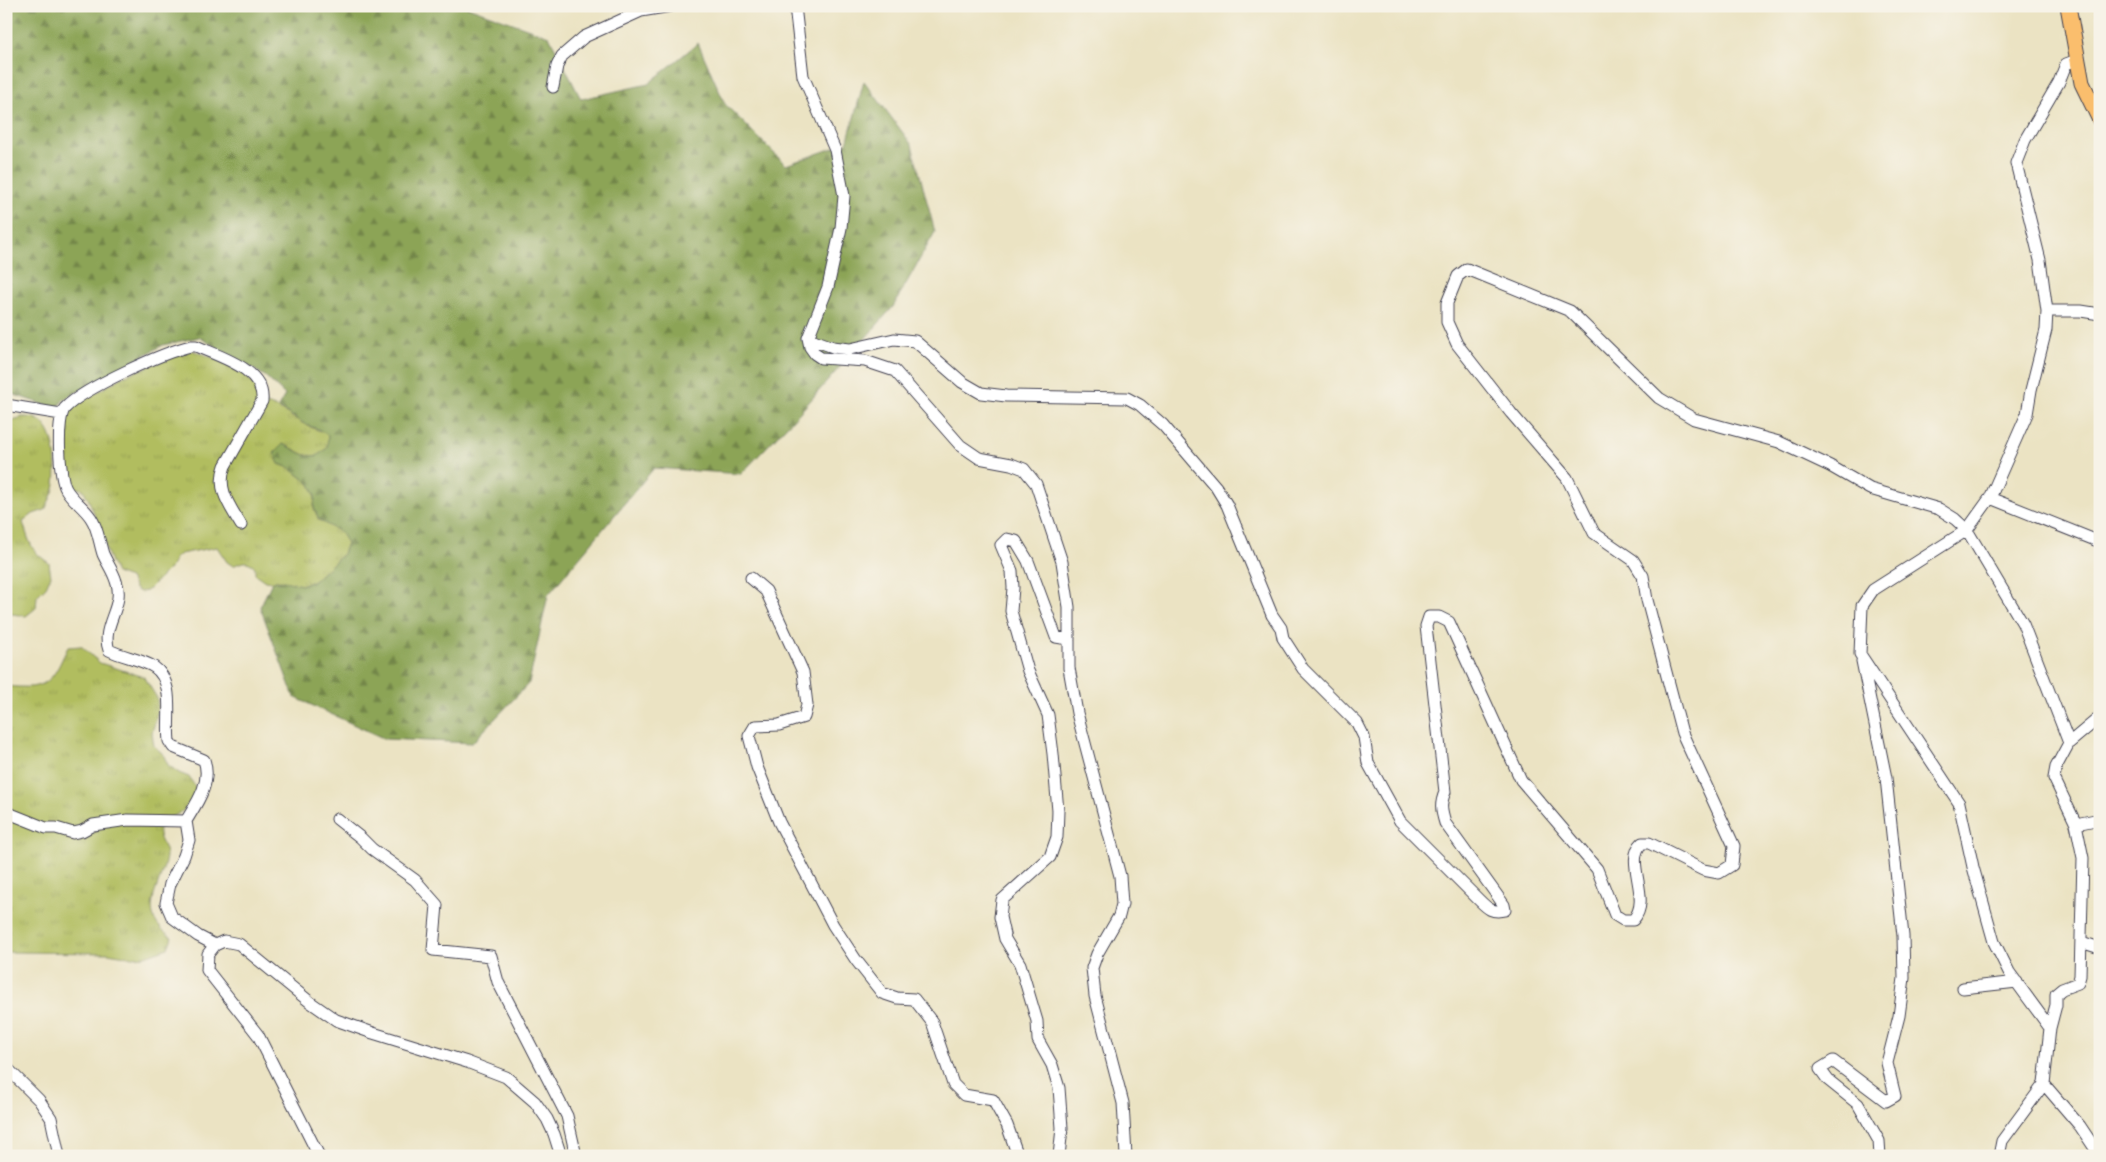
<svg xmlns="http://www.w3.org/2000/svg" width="2106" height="1162" font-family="'Architects Daughter',sans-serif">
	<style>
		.grass { fill: url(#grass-tufts); stroke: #6a704d }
		.forest { fill: url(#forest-firs); stroke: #576348 }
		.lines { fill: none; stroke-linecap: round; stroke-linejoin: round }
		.minor-casing { stroke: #403f4f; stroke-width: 13 }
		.major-casing { stroke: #403f4f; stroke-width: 17 }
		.minor { stroke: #fff; stroke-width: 11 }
		.major { stroke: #fabe6d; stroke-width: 15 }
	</style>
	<defs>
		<pattern id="grass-tufts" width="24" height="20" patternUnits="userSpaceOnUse" patternTransform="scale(1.25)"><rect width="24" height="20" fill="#b1bd5f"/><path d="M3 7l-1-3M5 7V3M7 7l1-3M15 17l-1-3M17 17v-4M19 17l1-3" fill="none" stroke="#98a253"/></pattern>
		<pattern id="forest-firs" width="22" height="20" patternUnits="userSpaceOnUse" patternTransform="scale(1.25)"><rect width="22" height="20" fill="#8ca456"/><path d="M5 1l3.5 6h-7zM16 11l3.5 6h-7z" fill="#728548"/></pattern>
	</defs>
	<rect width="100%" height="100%" fill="#f7f3e8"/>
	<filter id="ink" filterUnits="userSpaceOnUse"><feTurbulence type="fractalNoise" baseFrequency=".02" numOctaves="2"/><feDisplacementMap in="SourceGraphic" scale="10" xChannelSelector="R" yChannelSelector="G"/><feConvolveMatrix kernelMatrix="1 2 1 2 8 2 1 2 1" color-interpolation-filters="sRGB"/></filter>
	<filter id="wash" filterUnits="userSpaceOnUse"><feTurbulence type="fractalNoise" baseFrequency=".0096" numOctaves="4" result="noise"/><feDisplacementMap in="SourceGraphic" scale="20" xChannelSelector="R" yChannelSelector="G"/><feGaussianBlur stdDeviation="1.12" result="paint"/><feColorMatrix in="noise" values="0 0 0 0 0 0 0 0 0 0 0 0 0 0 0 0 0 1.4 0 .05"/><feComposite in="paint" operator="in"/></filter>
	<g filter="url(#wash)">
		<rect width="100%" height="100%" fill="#ebe3c3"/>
		<!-- grass -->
		<path class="grass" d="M191 350C212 357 239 366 254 384 259 389 262 397 266 404 282 408 292 418 306 425 314 429 320 430 328 435L327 448 317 456 305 455 283 444 279 464 290 468 310 484 315 495 314 508 319 520 340 532 347 543 343 554 314 581 309 584 296 585 277 581 272 582 265 581 255 574V567C247 559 242 562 233 566L227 562 217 547 180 554 175 558 173 565 147 591 140 592 135 589 130 578 116 573C102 546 98 515 83 489L72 488 66 477 63 431 67 420 75 405 126 375Z
			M22 417C26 417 31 417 34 418 57 425 57 465 55 484 54 493 48 502 45 510L33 514 23 522C29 542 31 551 49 563L51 576 46 587 37 596 36 608 26 616 6 613V425L10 421Z
			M81 646 100 663 144 677 157 698 158 710 152 733 154 746 163 754 168 765 179 773 189 777 196 788C187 812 183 812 160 822 160 825 158 830 159 834 160 842 166 847 166 856 163 886 133 913 172 937L168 948 145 956 132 957 108 953 6 952V685C11 687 17 687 22 687 53 689 56 670 68 647Z"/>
		<!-- forest -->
		<path class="forest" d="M6 6H465L549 36 581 99 648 84 698 43 725 104 786 165 847 143 864 81 912 145 935 232 893 307 802 410 741 474 654 468 548 595 529 683 472 743 385 739 294 697 260 607 272 582 284 581 302 585 314 581 343 554 347 543 340 532 319 520 314 508 315 495 310 484 290 468 279 464 274 453 283 444 305 455 317 456 327 448 328 435 318 429 306 425 278 407 285 395 265 376 199 337 163 345 63 400 57 409 6 392Z"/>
	</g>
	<g filter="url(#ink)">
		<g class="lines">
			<!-- minor casing -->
			<g class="minor-casing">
				<path id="minor" d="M795 6 803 76 835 150 844 196 841 228 828 287 808 338 810 347 815 354 821 358 865 361 895 371 960 445 979 458 1011 464 1024 469 1036 484 1062 562 1069 607V668L1077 713 1120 876 1122 904 1119 916 1097 954 1092 968 1095 996 1123 1103 1126 1156
					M553 87 557 66 562 56 584 37 641 11 671 6
					M2047 311H2081L2100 314
					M808 338 833 347 850 349 894 339 915 341 962 382 981 393 1006 396 1127 398 1140 405 1163 425 1216 487 1227 505 1272 615 1281 628 1283 638 1303 669 1357 723 1364 737 1368 763 1400 821 1479 900C1488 909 1492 913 1505 910L1504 905 1445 823C1441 810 1440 804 1445 792L1426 626 1429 617H1439L1449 622 1521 780 1597 869 1615 915 1623 920H1633C1653 899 1623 861 1642 843H1649L1703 870 1719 873 1732 865 1734 846 1682 733 1647 600 1643 576 1633 560 1594 533 1567 478 1511 413 1457 344 1447 322V303L1458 276 1467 269 1570 311 1659 398 1694 419 1779 442 1830 466 1870 489 1939 509 1955 519 1967 530 1873 590 1862 606 1860 654 1959 803 1973 867 1994 942 2009 972 2050 1028 2044 1084 2002 1141 1999 1156
					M6 405 61 414
					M1990 498 2100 542
					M751 578 766 591 803 672 807 705 804 717 779 725 755 726 749 736 757 767 779 822 833 925 856 960 882 993 897 998 914 999 932 1022 953 1084 964 1095 993 1100 1007 1125 1018 1156
					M1862 661 1886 778 1903 936 1904 978 1899 1016 1887 1063 1895 1096 1886 1101 1833 1061 1820 1069 1828 1080 1858 1104 1879 1141 1880 1156
					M2069 743 2023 624 1967 530 1990 498 2027 414 2031 390 2046 330 2047 311 2040 260 2016 163 2025 140 2059 82 2066 64 2077 60
					M6 812 46 828H56L73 833 82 831 93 825 128 820 186 821 189 840 184 856 170 884 166 903 172 917 198 936 215 945
					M337 819 361 838 372 849 415 880 437 905 433 950 491 956 498 982 567 1116 576 1156
					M186 821C197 803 212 782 204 760L173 747 169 741C166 718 176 682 154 667 141 659 123 657 109 650 100 626 126 605 116 581 113 571 107 563 103 554 99 542 98 528 91 518 84 507 72 500 66 489 59 477 56 418 65 408 84 388 164 352 191 346H196C220 357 265 369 262 401L225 466C216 489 230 506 241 525
					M2076 824 2100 819
					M2081 942 2100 948
					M1963 988 2017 982
					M2050 1028 2056 1005V994L2062 989 2078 983 2080 976 2083 858 2076 824 2054 778 2056 767 2069 743 2100 717
					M6 1067 39 1100 51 1118 59 1156
					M2044 1084 2080 1126 2100 1156
					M319 1156 258 1035 207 970 208 954 215 945 224 941 239 944 310 1002 336 1020 373 1033 467 1062 506 1077 535 1102 547 1119 554 1134 561 1156
					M1059 1156 1062 1128 1059 1088 1052 1065 1038 1040 1037 1021 1020 964 1005 939 1000 917 1002 900 1050 857 1057 837 1058 811 1053 754 1048 715 1028 671 1011 611 1013 588 1012 571 1001 545 1007 539 1016 541 1028 561 1056 637 1068 639"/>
			</g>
			<!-- major casing -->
			<g class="major-casing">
				<path id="major" d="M2068 6 2082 83 2100 120"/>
			</g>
			<!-- minor -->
			<use href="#minor" class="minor"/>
			<!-- major -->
			<use href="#major" class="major"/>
		</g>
	</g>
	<!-- margin -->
	<rect width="2106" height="1162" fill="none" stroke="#f7f3e8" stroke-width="25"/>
</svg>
